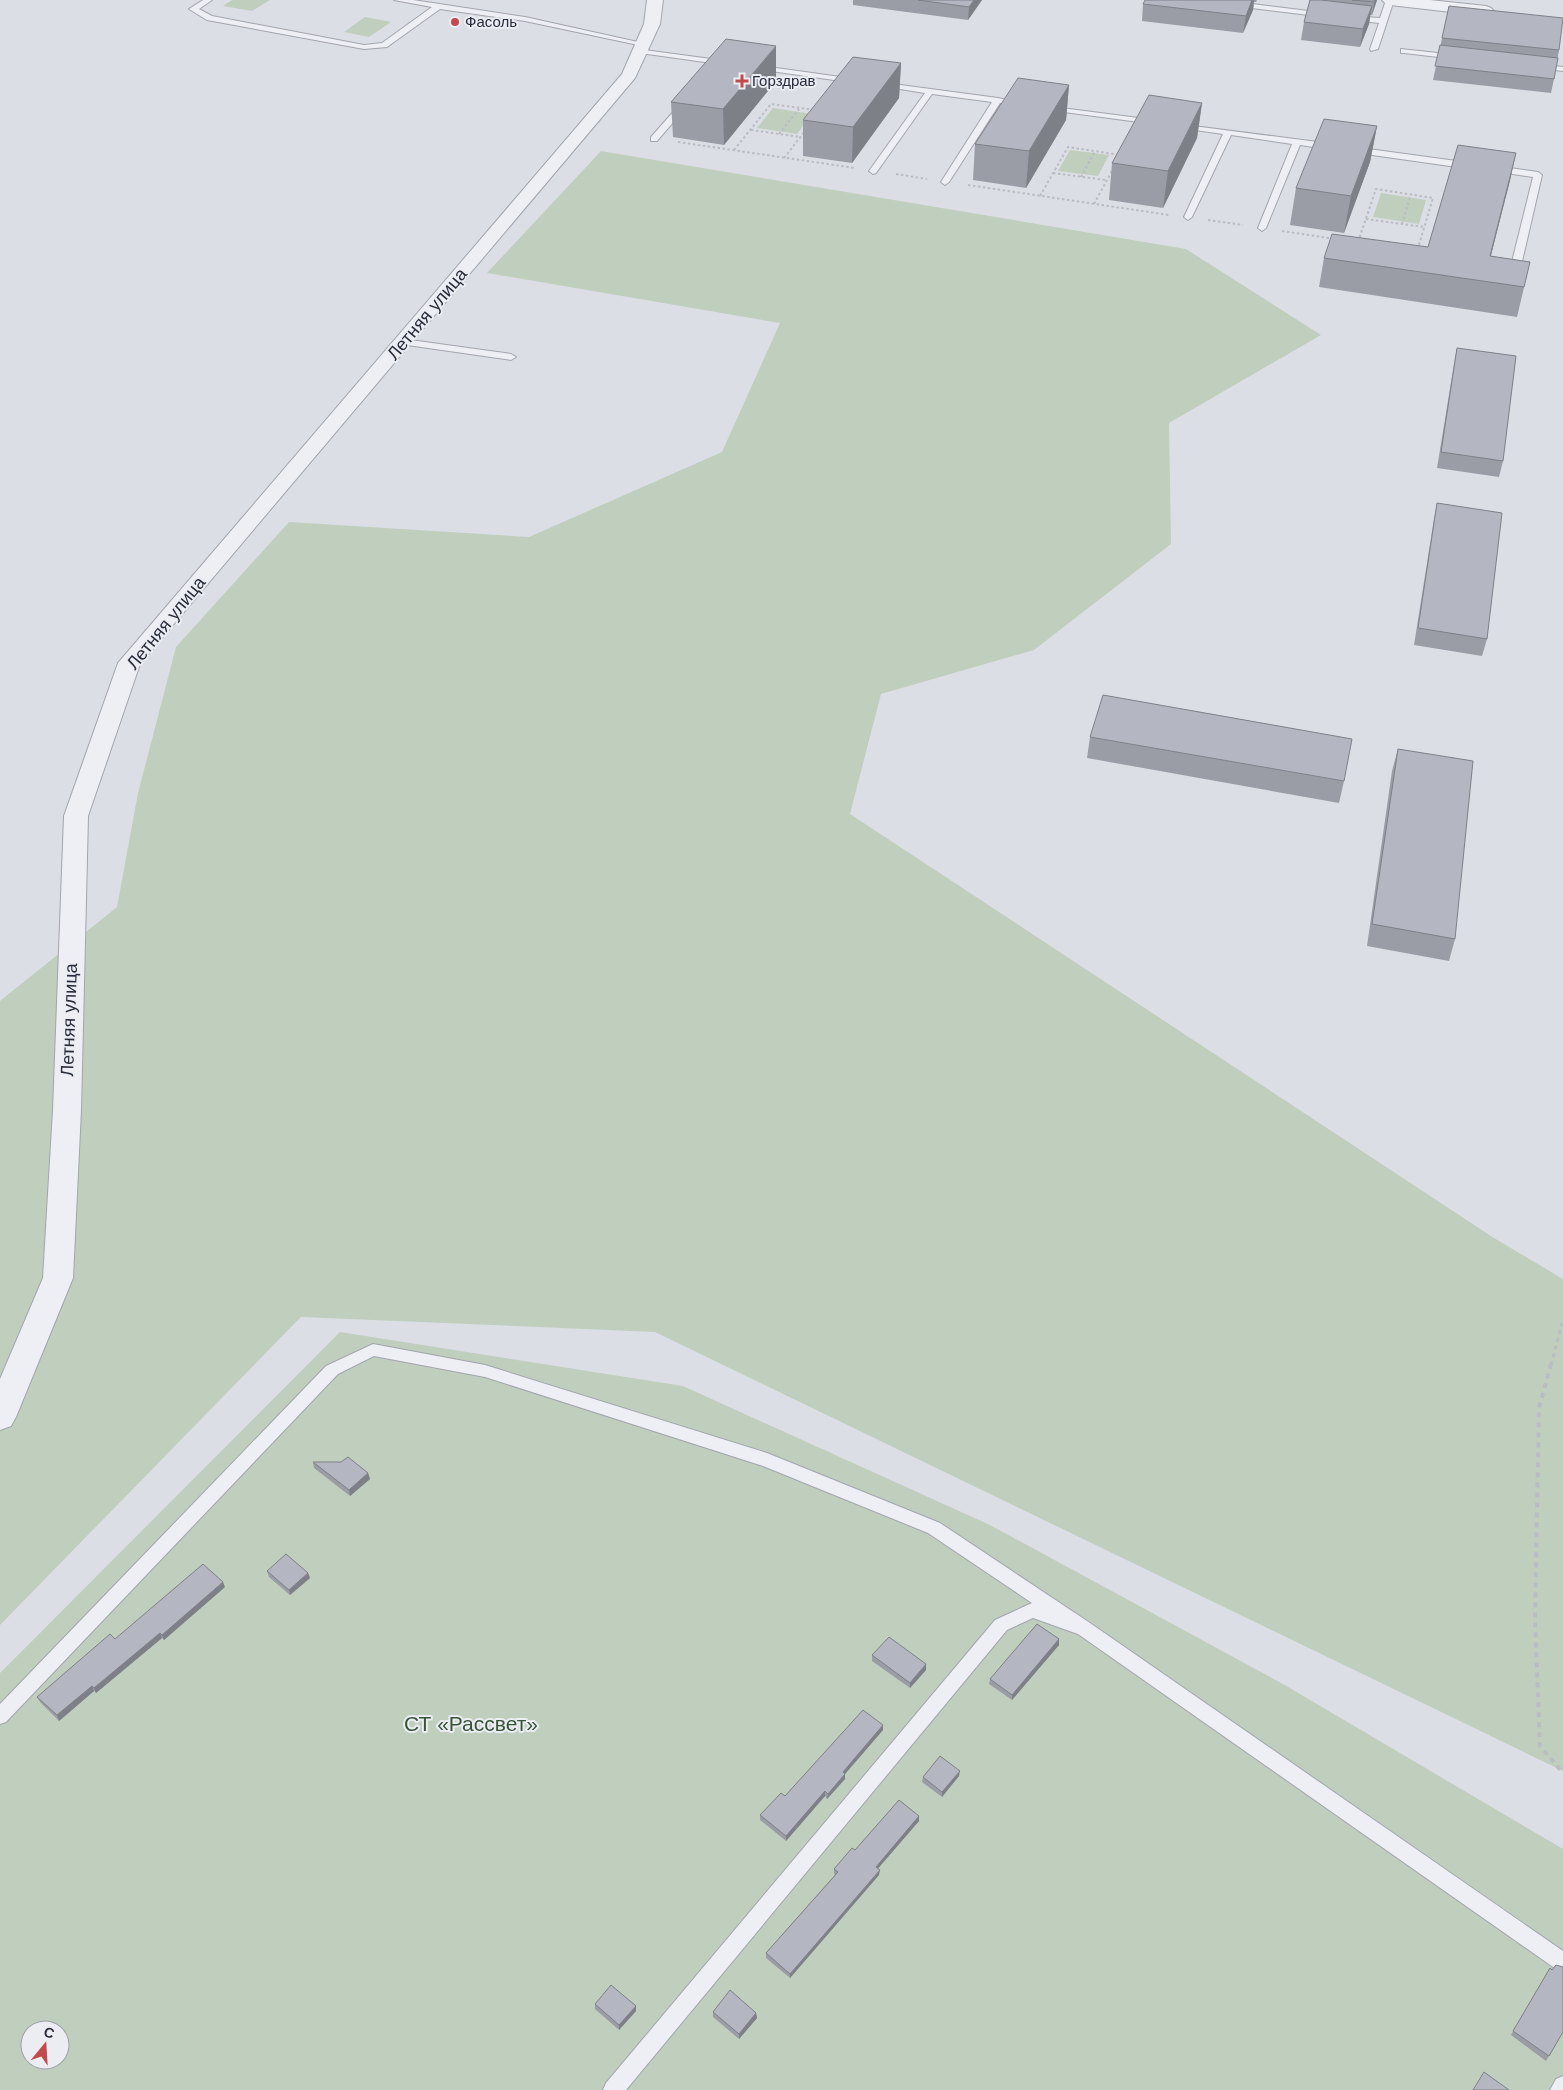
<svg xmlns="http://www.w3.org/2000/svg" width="1563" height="2090" font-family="Helvetica,sans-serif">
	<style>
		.green { fill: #c0cebe; fill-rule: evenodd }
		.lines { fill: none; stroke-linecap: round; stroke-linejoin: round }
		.service-casing { stroke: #a2a5ae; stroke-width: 2 }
		.minor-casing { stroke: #a2a5ae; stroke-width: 2 }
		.tertiary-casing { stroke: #a2a5ae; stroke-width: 2 }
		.path-far2 { stroke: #babcc4; stroke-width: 2; stroke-dasharray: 2.5 2.5; stroke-linecap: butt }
		.path-far1 { stroke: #babcc4; stroke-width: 3; stroke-dasharray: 4 4; stroke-linecap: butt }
		.path { stroke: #babcc4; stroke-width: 4; stroke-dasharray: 5 5; stroke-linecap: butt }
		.service { fill: #eeeff4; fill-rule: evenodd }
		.minor { fill: #eeeff4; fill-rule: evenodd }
		.tertiary { fill: #eeeff4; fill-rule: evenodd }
		.wall { fill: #9b9da6 }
		.shaded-wall { fill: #7e8087 }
		.building { fill: #b4b7c1; stroke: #7e8087 }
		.poi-dot { fill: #c14a4c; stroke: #ebedf3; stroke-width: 2 }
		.labels { text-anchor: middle; stroke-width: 4; stroke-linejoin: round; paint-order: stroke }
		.far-poi-label { font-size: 15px; fill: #272b3a; stroke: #ebedf3; text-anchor: start }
		.street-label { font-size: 18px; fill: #272b3a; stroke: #ebedf3 }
		.near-park-label { font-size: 21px; fill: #375436; stroke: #ebedf3 }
	</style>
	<rect width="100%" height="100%" fill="#dcdee5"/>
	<!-- green -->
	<path class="green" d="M232 0H270L252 11 223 6Z
		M365 17 391 22 369 37 344 32Z
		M773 108 812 114 797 134 757 128Z
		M1070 150 1109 155 1098 176 1058 171Z
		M601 151 1186 249 1321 335 1169 423 1171 544 1034 650 881 694 850 814 1494 1238 1563 1279V1771L655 1332 301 1317 0 1625V1001L117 907 138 793 176 647 289 522 529 537 722 452 780 323 487 273Z
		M1381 193 1426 200 1419 224 1373 217Z
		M340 1332 683 1386 990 1525 1283 1684 1563 1849V2090H0V1673ZM30 2030H60V2060H30Z"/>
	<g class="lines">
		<!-- service casing -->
		<g class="service-casing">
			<path id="service" d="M203 0H212L199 9 212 16 364 45 382 43 432 7 394 0H413L525 17 647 44 643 46 525 21 440 9 387 47 364 49 207 20 189 9Z
				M1197 0H1220L1325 13 1329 15 1325 17 1201 2Z
				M1386 0H1394L1378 49 1371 51 1370 49 1379 23 1351 20 1347 18 1351 16 1380 18Z
				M637 49 726 61 730 63 726 65 640 53H637Z
				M1401 49 1456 55 1460 57 1456 59 1404 53H1401Z
				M1536 64 1563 67V71L1536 68Z
				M754 65 855 79 859 81 855 83 757 69 753 67Z
				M878 82 998 98 1025 104 1021 106 1000 103 949 182 945 185 941 182 992 102 932 94 876 173 873 174 869 171 925 93 881 86 877 84Z
				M682 102 689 104 657 141H651V137Z
				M1046 106 1154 120 1158 122 1154 124 1049 110 1045 108Z
				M1178 124 1333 144 1337 147 1333 150 1300 145 1266 228 1262 231 1258 228 1292 144 1231 135 1192 217 1188 220 1184 217 1223 134 1181 128 1177 126Z
				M1354 147 1471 163 1475 166 1471 169 1351 152V148Z
				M1495 166 1538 172 1542 175 1521 266 1516 269 1511 266 1533 177 1492 171 1491 169Z
				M403 339 511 354 516 357 511 360 400 344 398 342Z
				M373 1344 485 1365 767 1453 940 1523 1090 1623 1563 1951V1971L1556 1969 1078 1634 1033 1618 1007 1630 626 2090H603L606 2083 995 1620 1032 1603 928 1533 763 1466 485 1377 374 1356 338 1374 6 1722 0 1724V1704L326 1366Z
				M1563 2076V2090H1550L1556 2079Z"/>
		</g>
		<!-- minor casing -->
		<g class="minor-casing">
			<path id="minor" d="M1382 0H1430L1486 6 1491 8 1494 11 1491 14 1486 16 1390 5 1385 3Z"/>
		</g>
		<!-- tertiary casing -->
		<g class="tertiary-casing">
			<path id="tertiary" d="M647 0H663L660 24 635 78 140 664 88 816 81 1110 73 1278 16 1417 11 1426 0 1430V1379L43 1278 53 1110 64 816 118 663 622 74 644 24Z"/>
		</g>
		<!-- path-far2 -->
		<path class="path-far2" d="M751 130 801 137
			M779 134 799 109
			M678 142 855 168
			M734 150 771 104 815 110
			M784 158 805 131
			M1053 173 1106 180
			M896 174 927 179
			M1081 177 1095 151
			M968 185 1169 215
			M1040 196 1068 147 1120 155
			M1094 204 1114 167
			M1366 219 1424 227
			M1208 220 1243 225
			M1402 224 1411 194
			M1282 231 1335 239
			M1358 242 1376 189 1433 198 1418 248"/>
		<!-- path-far1 -->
		<path class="path-far1" d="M1551 1365 1563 1320"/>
		<!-- path -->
		<path class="path" d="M1551 1364 1539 1408 1535 1619 1540 1746 1563 1773"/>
		<!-- service -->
		<use href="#service" class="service"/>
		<!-- minor -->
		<use href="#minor" class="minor"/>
		<!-- tertiary -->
		<use href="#tertiary" class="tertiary"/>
	</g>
	<!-- wall -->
	<path class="wall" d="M853 0H982L968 20 853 5Z
		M1145 0H1257L1256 2H1254L1253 10 1243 33 1142 21 1143 4Z
		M1310 0H1377L1372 15H1370L1369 24 1360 47 1301 40 1304 22Z
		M1449 6 1559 50 1554 79 1551 93 1433 80Z
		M901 63 899 98 852 163 803 156V120Z
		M776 81 724 145 673 137 671 102Z
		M1069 85 1066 120 1026 188 973 180 975 144Z
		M1202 103 1197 138 1163 208 1109 200 1112 163Z
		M1377 126 1370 162 1344 233 1290 225 1296 188Z
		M1516 153 1491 256 1530 262 1517 317 1319 287 1324 258 1428 247Z
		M1457 348 1503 461 1499 477 1437 468 1454 364Z
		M1437 503 1487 639 1482 656 1414 645 1434 519Z
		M1090 737 1344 781 1339 803 1087 758Z
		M1398 749 1455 939 1449 961 1367 946 1392 771Z
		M313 1462 368 1473 370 1479 350 1496 314 1468Z
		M267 1571 308 1573 310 1578 290 1595 269 1577Z
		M225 1587 164 1640 162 1638 96 1693 94 1691 59 1721 40 1702 37 1697 115 1639Z
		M1059 1639V1645L1012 1700 989 1684 990 1679Z
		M872 1655 926 1670 910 1688 872 1661Z
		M883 1730 845 1774V1779L827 1799 825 1796 786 1841 760 1820V1815L785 1796Z
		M959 1776 942 1797 922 1782 923 1777Z
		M919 1821 878 1868 879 1875 790 1978 766 1958V1953L835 1875 834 1874V1869L855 1850Z
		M1550 1968 1563 2032 1546 2061 1511 2035Z
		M595 2004 636 2006V2011L619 2030 595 2009Z
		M713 2012 756 2013 757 2018 739 2039 713 2017Z"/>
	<!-- shaded-wall -->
	<path class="shaded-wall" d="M974 0H982L968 20 969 7Z
		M1252 0H1254L1253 10 1243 33 1246 16Z
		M1375 0H1377L1372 15 1374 2Z
		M1372 6 1369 24 1360 47 1363 29Z
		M776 46V81L724 145 723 109Z
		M901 63 899 98 852 163 853 127Z
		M1069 85 1066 120 1026 188 1029 151Z
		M1202 103 1197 138 1163 208 1168 171Z
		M1377 126 1370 162 1344 233 1351 196Z
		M1516 153 1510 181 1483 286 1490 256Z
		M368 1473 370 1479 350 1496 349 1490Z
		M308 1573 310 1578 290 1595 289 1590Z
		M223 1582 225 1587 164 1640 162 1635Z
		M160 1633 162 1638 96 1693 94 1688Z
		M1059 1639V1645L1012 1700V1695Z
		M926 1664V1670L910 1688V1683Z
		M92 1686 94 1691 59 1721 57 1715Z
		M883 1725V1730L845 1774V1779L827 1799 828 1794 843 1772Z
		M960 1771 959 1776 942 1797V1792Z
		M825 1791V1796L786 1841V1836Z
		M919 1816V1821L875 1872 876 1867Z
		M880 1870 879 1875 790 1978V1974Z
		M636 2006V2011L619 2030V2025Z
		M756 2013 757 2018 739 2039V2034Z"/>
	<!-- building -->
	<path class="building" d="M918 0H974L969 7Z
		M1145 0H1252L1246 16 1143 4Z
		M1310 0H1321L1372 6 1363 29 1304 22Z
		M1352 0H1375L1374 2Z
		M1449 6 1563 18 1559 50 1442 38Z
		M726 39 776 46 723 109 671 102Z
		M1440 45 1558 58 1554 79 1435 66Z
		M853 57 901 63 853 127 803 120Z
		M1018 78 1069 85 1029 151 975 144Z
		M1149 95 1202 103 1168 171 1112 163Z
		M1324 119 1377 126 1351 196 1296 188Z
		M1458 145 1516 153 1490 256 1530 262 1524 287 1324 258 1332 234 1428 247Z
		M1457 348 1516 356 1503 461 1441 452Z
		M1437 503 1502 513 1487 639 1418 628Z
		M1103 695 1352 739 1344 781 1090 737Z
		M1398 749 1473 761 1455 939 1372 924Z
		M348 1457 368 1473 349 1490 313 1462H341Z
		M286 1554 308 1573 289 1590 267 1571Z
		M203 1564 223 1582 162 1635 160 1633 94 1688 92 1686 57 1715 37 1697 110 1634 115 1639Z
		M1037 1624 1059 1639 1012 1695 990 1679Z
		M889 1637 926 1664 910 1683 872 1655Z
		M863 1710 883 1725 843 1772 845 1774 828 1794 825 1791 786 1836 760 1815 781 1793 785 1796Z
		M940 1756 960 1771 942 1792 923 1777Z
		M899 1800 919 1816 876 1867 880 1870 790 1974 766 1953 838 1872 834 1869 852 1848 855 1850Z
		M1556 1965 1563 1967V2032L1549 2056 1513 2031 1550 1968 1552 1970Z
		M611 1985 636 2006 619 2025 595 2004Z
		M730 1990 756 2013 739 2034 713 2012Z
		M1484 2072 1509 2090H1473Z"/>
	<!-- markers -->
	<g class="poi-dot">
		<circle cx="455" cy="22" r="5"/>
		<path d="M739.5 73.5h5v5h5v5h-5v5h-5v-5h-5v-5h5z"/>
	</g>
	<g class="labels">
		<!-- far-poi labels -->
		<g class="far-poi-label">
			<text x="465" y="27">Фасоль</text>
			<text x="752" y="86">Горздрав</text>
		</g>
		<!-- street labels -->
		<g class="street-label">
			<text transform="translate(427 314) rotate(-50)" y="6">Летняя улица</text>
			<text transform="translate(166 623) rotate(-51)" y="6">Летняя улица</text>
			<text transform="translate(69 1020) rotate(-88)" y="6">Летняя улица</text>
		</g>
		<!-- near-park labels -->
		<g class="near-park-label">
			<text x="471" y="1731">СТ «Рассвет»</text>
		</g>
	</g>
	<!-- north arrow -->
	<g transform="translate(45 2045) rotate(18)"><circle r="24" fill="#ebedf3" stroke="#9d9fa9"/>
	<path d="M0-4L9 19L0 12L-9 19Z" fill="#c14a4c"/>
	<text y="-8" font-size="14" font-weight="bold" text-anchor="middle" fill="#272b3a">С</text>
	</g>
</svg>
